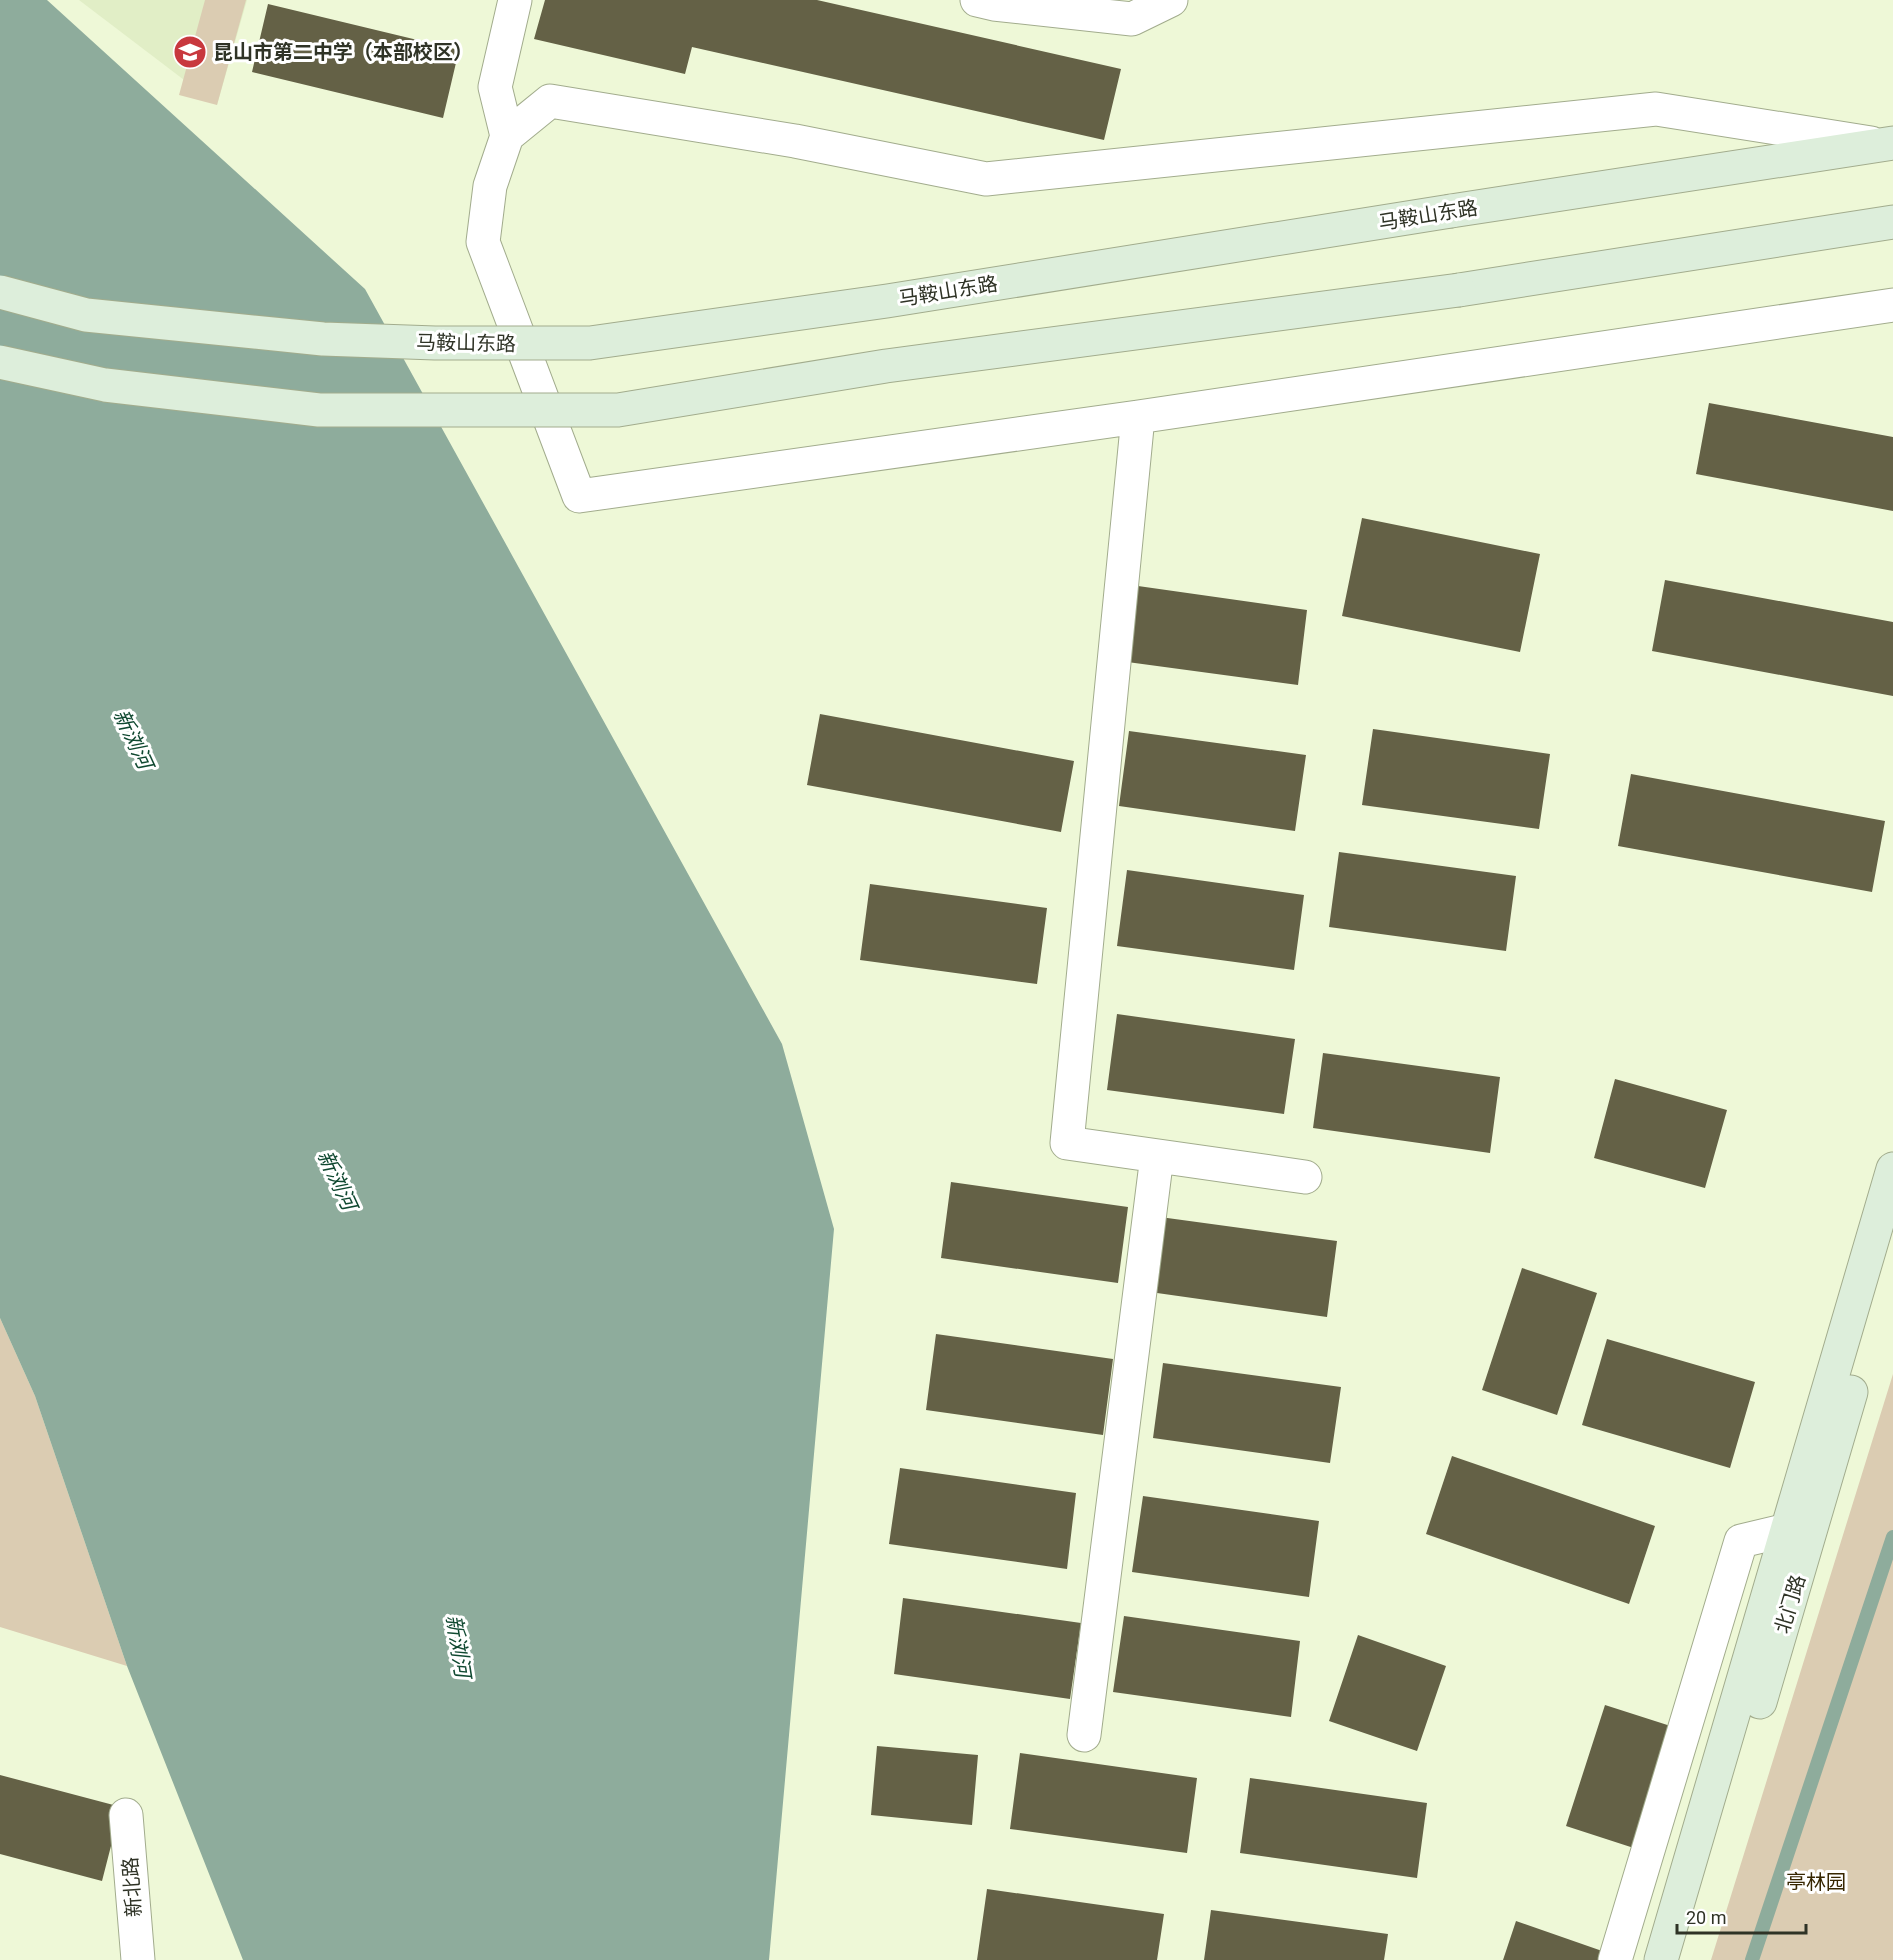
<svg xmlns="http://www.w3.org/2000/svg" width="1893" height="1960" font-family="Roboto,'Noto Sans SC',sans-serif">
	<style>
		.built { fill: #e1eec6 }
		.green { fill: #dbccb2 }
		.water { fill: #8eac9c }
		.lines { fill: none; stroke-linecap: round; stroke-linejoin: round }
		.stream { stroke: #8eac9c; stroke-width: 14 }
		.building { fill: #646146 }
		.street-casing { stroke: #a2ac8d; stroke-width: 35 }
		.secondary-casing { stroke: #a2ac8d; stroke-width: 35 }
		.street { stroke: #fff; stroke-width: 33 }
		.secondary { stroke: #ddeedb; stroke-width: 33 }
		.secondary-bridge-casing { stroke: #a2ac8d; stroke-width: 35; stroke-linecap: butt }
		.secondary-bridge { stroke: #ddeedb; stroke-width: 33 }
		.labels { text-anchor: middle; stroke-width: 6; stroke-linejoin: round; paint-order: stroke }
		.poi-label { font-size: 20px; font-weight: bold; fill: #2f3326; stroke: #fff; text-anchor: start }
		.street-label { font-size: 20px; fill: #2f3326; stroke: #fff }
		.park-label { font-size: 20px; fill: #372601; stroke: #fff }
		.water-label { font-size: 21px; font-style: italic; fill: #104931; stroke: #fff }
	</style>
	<rect width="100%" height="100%" fill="#eef8d7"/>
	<!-- built -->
	<path class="built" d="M79 0H247L217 105Z"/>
	<!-- green -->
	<path class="green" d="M205 0H246L217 105 179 95Z
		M0 1318 35 1396 127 1666 0 1627Z
		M1893 1374V1960H1711Z"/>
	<!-- water -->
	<path class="water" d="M0 0H47L365 289 782 1044 834 1229 769 1960H243L127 1666 35 1396 0 1318Z"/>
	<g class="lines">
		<!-- stream -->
		<path class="stream" d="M1752 1960 1893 1537"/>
	</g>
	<!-- building -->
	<path class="building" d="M545 0H817L1121 69 1104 140 692 47 685 74 534 39Z
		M268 4 459 50 443 118 252 72Z
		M1709 403 1893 437V511L1696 474Z
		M1362 518 1540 554 1520 652 1342 616Z
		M1665 580 1893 622V696L1652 651Z
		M1131 585 1307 610 1298 685 1120 661Z
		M820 714 1074 761 1061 832 807 785Z
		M1373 729 1550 754 1539 829 1362 805Z
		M1129 731 1306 755 1295 831 1119 806Z
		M1631 774 1885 821 1872 892 1618 846Z
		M1339 852 1516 876 1506 951 1329 927Z
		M1127 870 1304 895 1294 970 1117 946Z
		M870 884 1047 908 1037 984 860 960Z
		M1117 1014 1295 1039 1284 1114 1107 1090Z
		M1323 1053 1500 1077 1490 1153 1313 1128Z
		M1615 1079 1727 1110 1705 1188 1594 1158Z
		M951 1182 1128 1207 1118 1283 941 1258Z
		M1160 1217 1337 1241 1327 1317 1150 1292Z
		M1522 1268 1597 1293 1557 1415 1482 1390Z
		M936 1334 1113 1359 1103 1435 926 1410Z
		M1607 1339 1755 1382 1730 1468 1582 1425Z
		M1163 1363 1341 1387 1330 1463 1153 1438Z
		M1452 1456 1655 1526 1629 1604 1426 1534Z
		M900 1468 1076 1493 1067 1569 889 1544Z
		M1143 1496 1319 1521 1309 1597 1132 1572Z
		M903 1598 1081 1623 1070 1699 894 1674Z
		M1124 1616 1300 1641 1291 1717 1113 1692Z
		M1358 1635 1446 1666 1417 1751 1329 1721Z
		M1605 1705 1683 1730 1643 1851 1566 1826Z
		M877 1746 978 1755 972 1825 871 1815Z
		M1020 1753 1197 1778 1187 1853 1010 1829Z
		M0 1775 121 1807 102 1881 0 1854Z
		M1250 1778 1427 1803 1417 1878 1240 1853Z
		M987 1889 1164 1914 1157 1960H977Z
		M1211 1910 1388 1934 1384 1960H1204Z
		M1516 1921 1605 1952 1603 1960H1503Z"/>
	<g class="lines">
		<!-- street casing -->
		<g class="street-casing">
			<path id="street" d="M977 0 994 4 1132 19 1171 0
				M507 136 495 87 515 0
				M1871 143 1656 109 986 179 795 141 550 101 507 136 490 186 483 242 579 496 1138 417 1893 305
				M1138 417 1067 1143 1305 1177
				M1084 1735 1157 1156
				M126 1815 138 1960
				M1615 1960 1741 1541 1787 1530"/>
		</g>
		<!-- secondary casing -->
		<g class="secondary-casing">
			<path id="secondary" d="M1451 211 1893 143
				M1459 290 1893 222
				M1760 1702 1851 1392
				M1661 1960 1893 1169"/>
		</g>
		<!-- street -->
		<use href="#street" class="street"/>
		<!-- secondary -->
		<use href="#secondary" class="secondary"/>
		<!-- secondary-bridge casing -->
		<g class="secondary-bridge-casing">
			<path id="secondary-bridge" d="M0 292 86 315 323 339 435 343H590L887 301 1451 211
				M0 362 105 385 319 410H618L886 366 1459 290"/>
		</g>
		<!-- secondary-bridge -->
		<use href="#secondary-bridge" class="secondary-bridge"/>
	</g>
	<!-- icons -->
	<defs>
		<g id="school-disc" transform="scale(1.725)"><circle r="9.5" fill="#c8383e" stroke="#fff"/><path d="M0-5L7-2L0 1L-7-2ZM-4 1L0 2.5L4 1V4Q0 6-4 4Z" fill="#fff"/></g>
	</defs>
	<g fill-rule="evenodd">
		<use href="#school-disc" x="190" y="52"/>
	</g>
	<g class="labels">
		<!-- poi labels -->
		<g class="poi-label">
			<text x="213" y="59">昆山市第二中学（本部校区）</text>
		</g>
		<!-- street labels -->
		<g class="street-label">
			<text transform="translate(1428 215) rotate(-9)" y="7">马鞍山东路</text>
			<text transform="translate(948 291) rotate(-9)" y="7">马鞍山东路</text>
			<text transform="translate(466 343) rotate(1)" y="7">马鞍山东路</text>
			<text transform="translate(1790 1604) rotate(-73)" y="7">北门路</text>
			<text transform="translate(132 1887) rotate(-94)" y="7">新北路</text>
		</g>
		<!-- park labels -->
		<g class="park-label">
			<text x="1816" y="1889">亭林园</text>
		</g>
		<!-- water labels -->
		<g class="water-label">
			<text transform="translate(133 739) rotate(65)" y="7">新浏河</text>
			<text transform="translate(337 1180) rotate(65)" y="7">新浏河</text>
			<text transform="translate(458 1646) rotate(81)" y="7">新浏河</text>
		</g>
	</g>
	<!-- scale -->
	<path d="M1677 1924v9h129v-9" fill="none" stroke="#2f3326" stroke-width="3"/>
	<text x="1686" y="1924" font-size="18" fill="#2f3326" stroke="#ffffff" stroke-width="4.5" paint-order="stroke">20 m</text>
</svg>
